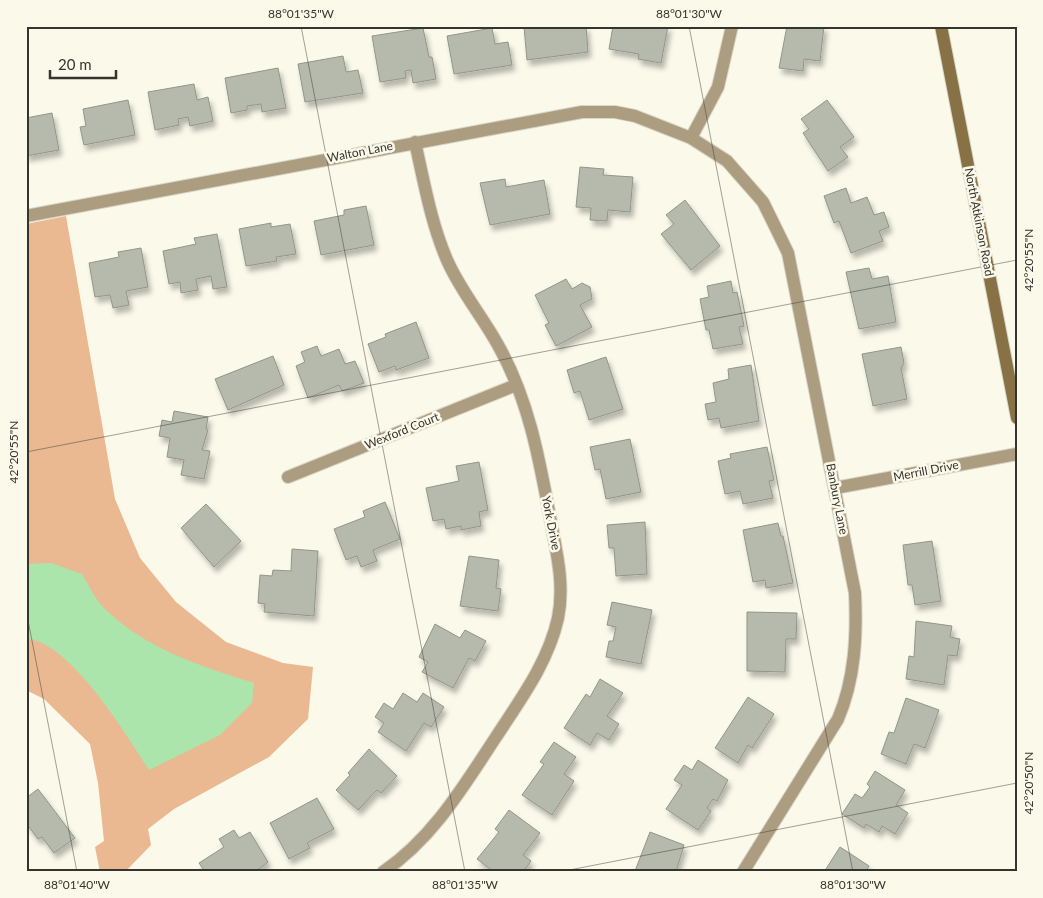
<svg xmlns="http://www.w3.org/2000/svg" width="1043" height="898" font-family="Lato,sans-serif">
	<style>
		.green { fill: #eab991 }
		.water { fill: #abe5ab }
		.building { fill: #b5baad; stroke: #919689; filter: url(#shadow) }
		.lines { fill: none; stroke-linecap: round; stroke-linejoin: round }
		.minor-casing { stroke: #d7d6c8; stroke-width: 14 }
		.secondary-casing { stroke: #d7d6c8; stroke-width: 14 }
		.minor { stroke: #ad9d80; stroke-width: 12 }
		.secondary { stroke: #897146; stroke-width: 12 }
		.ticks { fill: none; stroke: #35342e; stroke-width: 1; stroke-opacity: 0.45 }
		.labels { text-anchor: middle; stroke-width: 5; stroke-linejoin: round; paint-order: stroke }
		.street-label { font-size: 12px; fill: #35342e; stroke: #fbf9ea }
		.neatline { fill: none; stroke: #35342e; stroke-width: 2 }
		.ticks-label { font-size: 12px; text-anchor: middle; fill: #35342e }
	</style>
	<defs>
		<filter id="shadow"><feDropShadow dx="3" dy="5.5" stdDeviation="2.5" flood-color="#0004"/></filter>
	</defs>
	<rect width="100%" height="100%" fill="#fbf9ea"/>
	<!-- green -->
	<path class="green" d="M66 216 115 499 140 558 176 602 226 642 283 663 313 667 308 719 269 757 174 809 148 829 151 845 125 872H100L95 847 104 841 98 783 90 744 44 699 26 690V224Z"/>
	<!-- water -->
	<path class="water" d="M51 563 82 574C89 585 95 600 105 609 146 649 200 666 254 683L252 703 220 735 149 770C125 733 72 644 26 638V564Z"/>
	<!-- building -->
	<path class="building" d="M586 26 588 52 527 60 524 27Z
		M613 26H668L661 63 638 59 639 54 609 49Z
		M787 26H824L820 61 804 59 803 71 779 68Z
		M423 28 429 57H432L436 79 413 83 411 70 405 71 406 78 380 82 372 36Z
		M492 28 495 44 508 42 512 65 454 74 447 36Z
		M343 56 346 72 358 70 363 93 305 102 298 64Z
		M278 68 286 108 262 112 261 104 247 106V110L231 113 225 78Z
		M194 84 197 100 208 97 213 121 190 126 188 117 178 119 179 125 155 130 148 92Z
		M128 100 135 135 84 145 80 127 86 126 83 109Z
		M827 100 854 137 840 147 848 157 828 171 803 133 809 129 801 119Z
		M52 113 59 150 26 156V118Z
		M580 167 604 169 603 175 633 177 630 212 608 210 607 221 590 220 591 208 576 207Z
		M505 179 506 187 544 180 550 214 490 225 480 183Z
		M846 188 851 203 867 197 874 215 884 212 889 227 879 231 883 241 851 253 839 221 834 223 824 196Z
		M685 200 720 246 691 270 661 234 674 224 666 215Z
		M366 206 374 245 321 255 314 221 344 215V210Z
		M271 223V227L290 224 296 254 276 257 277 261 246 266 239 229Z
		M217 234 227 287 213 289 211 276 196 279 198 290 181 293 180 282 169 284 163 251 196 244 194 238Z
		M141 248 148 287 126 291 129 305 113 308 110 295 95 297 89 263 119 257 118 252Z
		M869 268 872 279 888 276 896 322 859 329 846 272Z
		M566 279 572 289 582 283 590 287 592 299 580 305 592 327 556 346 545 325 549 323 535 295Z
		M731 281 733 293 737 292 744 326 739 327 743 344 713 349 709 330H706L700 299 709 297 707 286Z
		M416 322 429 358 396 370 395 366 379 372 368 344 386 337 385 334Z
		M317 346 321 356 339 349 345 364 355 361 364 383 342 391 339 385 308 398 296 366 305 362 301 352Z
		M901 347 904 363 901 368 907 399 873 406 862 354Z
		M273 356 284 385 228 410 215 379Z
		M606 357 623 409 589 420 580 391 574 393 567 370Z
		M751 365 759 421 721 428 719 418 708 420 705 404 716 402 713 383 729 379 728 369Z
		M174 411 208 417 206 429 208 430 202 450 210 451 204 479 181 475 184 460 167 457 170 438 159 436 162 420 172 422Z
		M630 439 641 492 606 499 600 469 595 470 590 447Z
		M767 447 774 480 769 481 773 498 743 504 740 491 725 494 718 461 731 458 730 454Z
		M479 462 488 510 479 512 481 526 461 530V526L446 529 444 519 433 521 426 488 459 481 456 466Z
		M385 502 400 539 373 550 377 561 361 567 357 556 346 560 334 529 365 517 363 511Z
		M206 504 241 541 214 567 181 528Z
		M645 522 647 574 616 576 614 548H609L607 525Z
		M778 523 781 536H783L793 583 766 588 765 580 753 582 743 530Z
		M932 541 941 601 915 605 912 585H908L903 545Z
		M292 549 318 551 314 616 264 612 265 604 258 603 260 575 272 576 273 570 291 571Z
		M469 556 499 560 496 588 501 589 498 611 460 606Z
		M612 602 652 610 641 664 606 657 609 641H613L616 627 607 625Z
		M747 612 797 613 796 639H786L785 672 747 671Z
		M916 621 952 626 950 637 960 639 957 656 948 655 944 685 906 679 909 656 914 657Z
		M435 624 460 638 465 630 486 641 475 661 469 658 453 688 422 672 428 662 419 657Z
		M600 679 623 693 607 716 619 724 609 740 597 733 590 745 564 728 586 694 590 697Z
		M403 693 417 702 423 693 444 707 431 727 424 723 406 751 378 732 384 723 375 717 384 703 393 709Z
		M748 697 774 714 752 748 748 745 738 763 715 748Z
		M906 698 939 710 925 748 914 744 906 764 881 754 889 732 894 733Z
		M554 742 576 757 564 774 574 781 552 815 522 795 544 764 540 762Z
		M369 749 397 776 381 793 377 790 358 810 336 790 350 775 348 773Z
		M698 760 728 780 717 801 713 799 707 808 711 811 698 830 666 809 682 785 674 780 684 765 692 770Z
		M875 771 905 790 896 805 908 813 895 834 882 826 879 832 866 824 864 828 842 814 855 794 862 798 870 787 867 784Z
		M38 789 75 838 54 853 42 837 38 839 26 823V798Z
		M317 798 334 829 307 843 310 848 289 859 270 823Z
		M509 810 540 833 523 855 531 861 523 872H494L477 859 499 832 495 829Z
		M234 830 239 838 250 832 268 862 255 872H205L199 863 224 847 219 839Z
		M650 832 684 845 676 872 635 871Z
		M840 847 869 866 866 872H824Z"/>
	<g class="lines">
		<!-- minor casing -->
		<g class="minor-casing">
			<path id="minor" d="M691 138 718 87 732 26
				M26 216 582 112H615L635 116 691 138 727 161 763 202 788 253 855 593C857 636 855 679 838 719L743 872
				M288 477 516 385
				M835 488 1017 454
				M383 872C433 838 463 787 496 737 520 700 548 663 558 618 565 584 556 550 550 517 539 457 528 398 498 345 482 316 460 290 447 260 431 223 424 182 415 142"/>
		</g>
		<!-- secondary casing -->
		<g class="secondary-casing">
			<path id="secondary" d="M941 26 1017 418"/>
		</g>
		<!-- minor -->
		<use href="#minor" class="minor"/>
		<!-- secondary -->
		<use href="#secondary" class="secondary"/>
	</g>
	<!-- ticks -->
	<path class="ticks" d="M301 26 465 872M689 26 853 872M26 452 1017 260M26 610 77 872M559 872 1017 783"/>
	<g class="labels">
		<!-- street labels -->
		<g class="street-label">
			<text transform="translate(360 152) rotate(-11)" y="4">Walton Lane</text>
			<text transform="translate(979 222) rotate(79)" y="4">North Atkinson Road</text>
			<text transform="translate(402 431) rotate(-22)" y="4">Wexford Court</text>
			<text transform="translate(926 471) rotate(-11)" y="4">Merrill Drive</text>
			<text transform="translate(837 499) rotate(79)" y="4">Banbury Lane</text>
			<text transform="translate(551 523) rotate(79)" y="4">York Drive</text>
		</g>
	</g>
	<!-- border -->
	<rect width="1043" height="898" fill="none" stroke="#fbf9ea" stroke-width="55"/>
	<!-- scale -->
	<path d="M50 70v8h66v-8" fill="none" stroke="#35342e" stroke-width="2.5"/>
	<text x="58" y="70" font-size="15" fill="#35342e" stroke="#fbf9ea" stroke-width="4" paint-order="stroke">20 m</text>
	<rect x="28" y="28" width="988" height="842" class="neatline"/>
	<g class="ticks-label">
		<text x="301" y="18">88°01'35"W</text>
		<text x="689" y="18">88°01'30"W</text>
		<text transform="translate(1029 260) rotate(-90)" y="4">42°20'55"N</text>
		<text transform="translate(14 452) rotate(-90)" y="4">42°20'55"N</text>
		<text transform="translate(1029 783) rotate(-90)" y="4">42°20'50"N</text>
		<text x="77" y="889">88°01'40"W</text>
		<text x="465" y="889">88°01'35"W</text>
		<text x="853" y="889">88°01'30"W</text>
	</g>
</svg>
